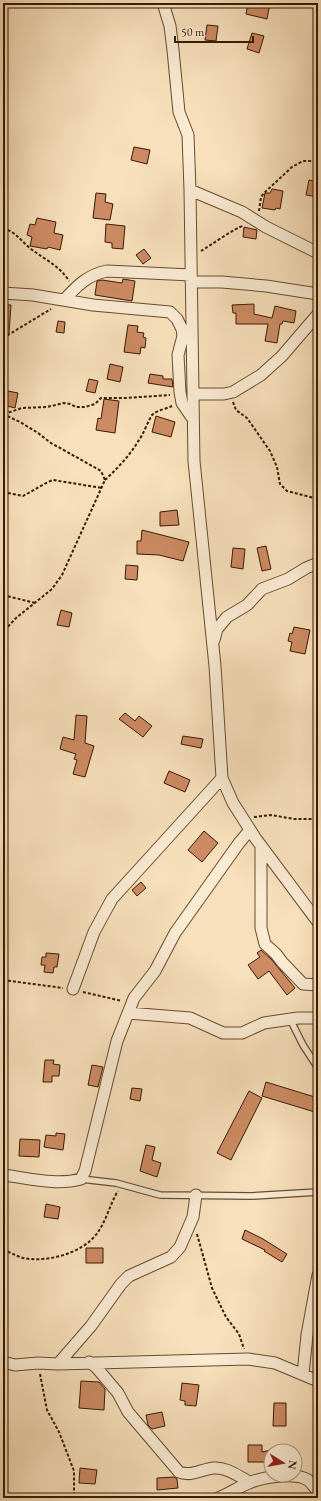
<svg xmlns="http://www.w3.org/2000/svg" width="321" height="1501" font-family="'EB Garamond',serif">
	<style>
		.building { fill: #cd8b63; stroke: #371903 }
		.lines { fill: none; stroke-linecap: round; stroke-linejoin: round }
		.service-casing { stroke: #674b31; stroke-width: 8 }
		.minor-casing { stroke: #674b31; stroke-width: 13 }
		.path { stroke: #371903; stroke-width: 2; stroke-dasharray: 3 2; stroke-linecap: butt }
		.service { stroke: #faebd3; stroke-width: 5.5 }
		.minor { stroke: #faebd3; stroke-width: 11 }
	</style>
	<rect width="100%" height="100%" fill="#f7e0bb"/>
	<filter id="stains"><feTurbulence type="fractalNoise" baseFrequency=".005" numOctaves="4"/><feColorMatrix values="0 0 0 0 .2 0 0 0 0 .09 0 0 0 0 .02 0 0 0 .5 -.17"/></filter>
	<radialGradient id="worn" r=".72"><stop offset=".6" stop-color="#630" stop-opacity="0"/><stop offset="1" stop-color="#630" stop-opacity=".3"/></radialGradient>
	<!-- building -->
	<path class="building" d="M248 3H270L267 19 246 14Z
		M207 25 218 26 216 41 205 40Z
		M252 33 264 36 259 53 247 49Z
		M134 147 150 150 147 164 131 160Z
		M309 180 318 182V197L306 195Z
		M272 189 283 191 280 209 276 208 275 210 262 208 265 193H270Z
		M96 193 106 194 105 202 113 204 110 220 93 218Z
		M37 218 56 222 54 233 63 235 60 250 48 247 47 249 30 246 32 237 27 235 30 224 35 225Z
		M106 224 125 226 123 249 112 248V243L105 242Z
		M244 227 257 230 256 239 243 237Z
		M144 249 151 258 143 264 136 255Z
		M123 279 135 281 132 301 95 295 97 281 102 280 122 283Z
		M254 304V314L272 318 275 306 296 311 294 323 283 321 282 324H280L277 343 265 341 268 324H236V313H233L232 305Z
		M3 305H11L9 333H3Z
		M58 321 65 322 64 333 56 332Z
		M128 325 138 326 137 332 144 333 143 337 146 338 145 348 141 347 140 354 124 352Z
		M110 364 123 367 120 382 107 379Z
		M150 374 163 376V379H172L173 387 148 383Z
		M89 379 98 381 95 393 86 391Z
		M3 390 18 393 15 408 3 405Z
		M104 399 119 401 115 433 96 430 98 418 101 419Z
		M156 416 175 422 171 437 152 432Z
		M177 510 179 525 160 526V512Z
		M142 530 189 542 183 561 159 555 137 554V541H141Z
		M266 546 271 569 262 571 257 548Z
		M233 548 245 549 243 569 231 567Z
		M126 565 138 566 137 580 125 579Z
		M61 610 72 613 69 627 57 625Z
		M294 627 310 630 305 654 290 651 292 642 288 641 290 633 292 634Z
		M125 713 135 721 139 716 152 726 143 737 119 719Z
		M76 715 87 716 85 743 94 746 85 777 73 774 77 760 74 759 76 754 60 749 63 737 74 740Z
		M183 736 203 739 201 748 181 744Z
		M169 771 190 780 185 792 164 783Z
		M204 831 218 843 202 862 188 850Z
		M141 882 146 888 137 896 132 890Z
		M261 950 271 959 295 988 287 995 269 971 258 979 248 965 260 957 257 953Z
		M46 953 59 954 57 967H54L53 973 44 972 45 965H41L42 957H46Z
		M45 1060H54L53 1064 60 1065 59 1076H52V1082H43Z
		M92 1065 103 1067 98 1087 88 1085Z
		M266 1082 318 1098V1113L262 1096Z
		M132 1088 142 1089 140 1101 130 1099Z
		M249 1091 262 1098 231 1160 217 1153Z
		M56 1133 65 1134 63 1150 44 1147 46 1135 56 1136Z
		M20 1139 40 1140 39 1157 19 1156Z
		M146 1145 155 1147 152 1160 161 1163 157 1177 140 1171Z
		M46 1204 60 1207 58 1219 44 1217Z
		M245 1230 263 1239 287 1254 282 1262 264 1251 265 1250 242 1239Z
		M86 1248H103V1263H86Z
		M81 1381 99 1382 105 1389 104 1410 79 1408Z
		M182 1383 199 1385 196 1406 185 1405V1401L180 1400Z
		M274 1403H286V1426H273Z
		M162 1412 165 1426 152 1429 148 1425 146 1415Z
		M248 1445H262V1452L271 1450V1462H248Z
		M80 1468 97 1470 95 1484 79 1483Z
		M174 1477 177 1479 178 1488 157 1490V1478Z"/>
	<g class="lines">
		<!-- service casing -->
		<g class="service-casing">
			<path id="service" d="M290 1019 303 1045 318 1068
				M81 1179 116 1183 160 1195 252 1196 318 1192"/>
		</g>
		<!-- minor casing -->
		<g class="minor-casing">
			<path id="minor" d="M163 3 170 26 173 50 179 112 188 135 190 190 194 461 215 666 222 778 233 803 256 839 318 922
				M190 190 242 212 266 227 318 253
				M191 282H222L266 286 318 294
				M3 293 33 295 93 305 170 312 177 319 182 329 183 336 178 355 180 392 182 403 193 419
				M64 300C77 286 87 275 107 271L191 275
				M193 394H224L233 392 261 375 282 356 318 314
				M214 640 217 629 227 617 247 605 262 589 288 579 306 568 318 563
				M261 846V928L265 944 276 954 282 962 303 984 318 985
				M73 989 94 932 112 899 222 778
				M128 1013 190 1018 223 1033H242L264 1023 298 1018H318
				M3 1175C29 1178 56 1186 81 1179L85 1171 117 1041 134 998 155 971 175 933 239 843 250 830
				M3 1362 15 1365 38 1363 58 1364 248 1359 275 1363 318 1381
				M89 1362 96 1367 118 1393 128 1412 179 1472C191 1477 202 1469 214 1468 227 1467 239 1477 250 1482
				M58 1364 91 1326 121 1284 129 1276 171 1257 180 1247 193 1217 196 1195
				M303 1374 307 1335 318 1275
				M218 1498C229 1494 238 1487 249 1483 262 1477 295 1472 308 1480 312 1483 315 1488 318 1492"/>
		</g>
		<!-- path -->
		<path class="path" d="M259 211 261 197 264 193 292 167 303 161H318
			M3 228C16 232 21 241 31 249 44 259 60 266 69 281
			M201 251C208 247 238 226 243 226
			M3 338 51 309
			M233 402 236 410 247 418 270 451 277 467 280 484 287 491 318 499
			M3 414 20 422 38 433 51 443 94 467 101 471 105 480 62 575 52 589 16 618 3 632
			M4 414 22 408 47 407 64 403 70 404 76 407H85L95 404 101 398H125L170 395
			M105 480C118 468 130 455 139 440 143 435 149 419 152 415 157 410 166 409 172 406
			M3 492 23 496 48 482 53 480 102 488
			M3 595 35 603
			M254 817 271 815 294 819H318
			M3 980 63 988
			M83 992 122 1001
			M197 1234 212 1288 226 1317 239 1334 244 1349
			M3 1250C10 1252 16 1256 23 1258 47 1263 84 1253 98 1232 107 1219 110 1204 118 1191
			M40 1374 47 1410 59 1432 74 1471V1498"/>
		<!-- service -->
		<use href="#service" class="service"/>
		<!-- minor -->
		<use href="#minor" class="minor"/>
	</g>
	<!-- margin -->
	<rect width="321" height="1501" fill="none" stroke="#f7e0bb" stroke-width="16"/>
	<rect x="4" y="4" width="313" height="1493" fill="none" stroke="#371903" stroke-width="2"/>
	<rect x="8" y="8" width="305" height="1485" fill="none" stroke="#371903"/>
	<!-- north arrow -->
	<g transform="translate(283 1463) rotate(101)"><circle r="19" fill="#faebd3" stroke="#ac9780"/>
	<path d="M0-3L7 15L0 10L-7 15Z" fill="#8f2418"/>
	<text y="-6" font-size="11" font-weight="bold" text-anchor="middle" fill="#371903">N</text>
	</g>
	<!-- scale -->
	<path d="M175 36v6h78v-6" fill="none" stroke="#371903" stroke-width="2"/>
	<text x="181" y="36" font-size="12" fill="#371903" stroke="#faebd3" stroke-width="3" paint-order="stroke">50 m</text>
	<rect width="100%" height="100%" filter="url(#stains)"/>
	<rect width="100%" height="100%" fill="url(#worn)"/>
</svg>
